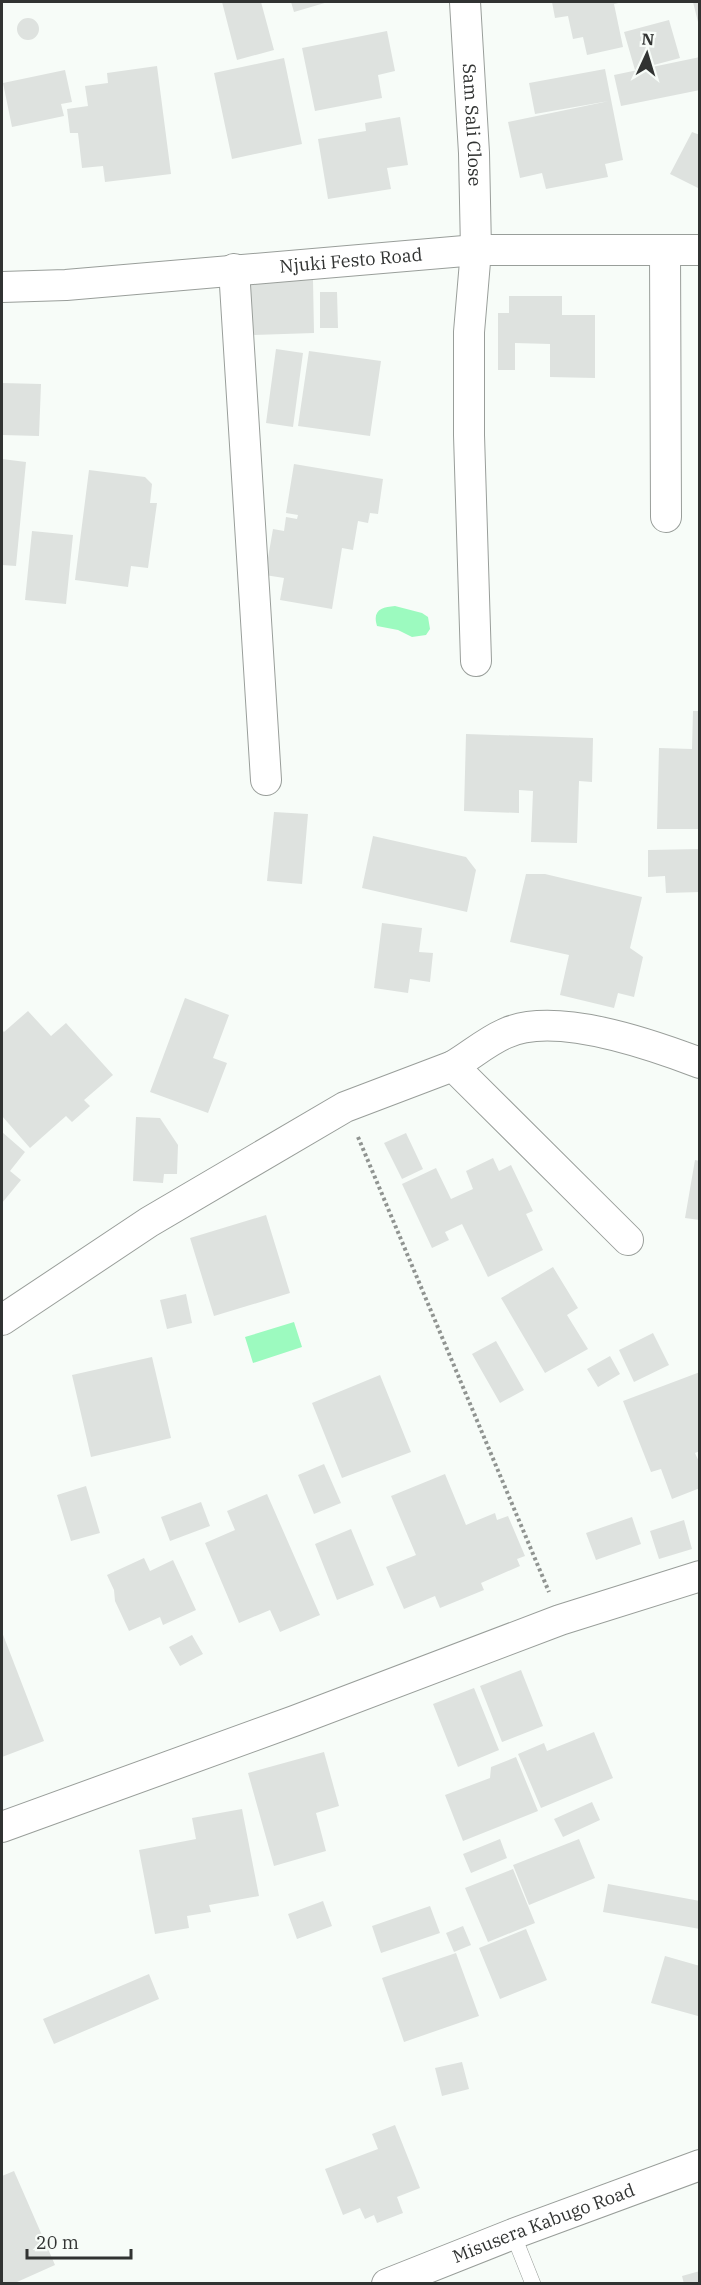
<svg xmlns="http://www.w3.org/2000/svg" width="701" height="2285" font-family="'IBM Plex Serif',serif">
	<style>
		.water { fill: #9cfabf }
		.building { fill: #dee2df }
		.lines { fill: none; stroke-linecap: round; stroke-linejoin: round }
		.service-casing { stroke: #999e9a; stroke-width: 16 }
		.minor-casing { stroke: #999e9a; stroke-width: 32 }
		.path { stroke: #909491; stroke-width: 4; stroke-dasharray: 3 3; stroke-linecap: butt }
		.service { stroke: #fff; stroke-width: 15 }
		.minor { stroke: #fff; stroke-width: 30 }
		.labels { text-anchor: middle; stroke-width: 6; stroke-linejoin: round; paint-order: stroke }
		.street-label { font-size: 18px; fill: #313332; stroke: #f7fcf8 }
	</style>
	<rect width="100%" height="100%" fill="#f7fcf8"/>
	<!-- water -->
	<path class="water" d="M395 606 422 613 428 617 430 629 426 635 412 637 398 630 377 626C372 610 382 607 395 606Z
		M294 1322 302 1347 253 1363 245 1337Z"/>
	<!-- building -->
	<path class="building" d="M222 2H261L274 50 237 60Z
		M291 2H328L294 12Z
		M552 2H623L614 4 623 47 587 55 583 37 573 39 568 16 555 18Z
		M693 2H700V26H699Z
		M17 29a11 11 0 1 1 22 0a11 11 0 1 1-22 0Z
		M669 20 680 58 635 70 624 32Z
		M387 31 395 71 378 75 382 98 315 111 302 48Z
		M700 57V90L621 106 614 75Z
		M284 58 302 144 232 159 214 73Z
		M157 66 171 174 105 182 103 166 82 168 78 133H70L67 109 88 106 85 86 108 83 107 73Z
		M605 69 623 160 605 164 608 177 546 189 542 173 520 178 508 122 609 101 535 114 529 83Z
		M65 70 72 102 61 104 64 116 12 127 3 83Z
		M400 117 408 165 387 168 391 189 328 199 318 139 366 131 365 123Z
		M692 132 700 135V189L670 174Z
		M313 280 314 333 252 335 250 282Z
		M320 292H337L338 328H320Z
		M509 296H562V315H595V378L550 377V344L515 343V370H498V313H509Z
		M276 349 303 353 293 427 266 423Z
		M309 351 381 361 370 436 298 426Z
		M2 383 41 384 39 436 2 435Z
		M2 459 26 462 16 566 2 565Z
		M294 464 383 479 378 514 370 513 368 523 358 521 353 550 342 548 332 609 280 600 284 578 265 575 273 529 284 531 286 517 297 519 298 515 286 513Z
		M89 470 145 477 152 484 150 503H157L148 568 131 566 128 587 75 580Z
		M32 531 73 535 66 604 25 600Z
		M693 711H700V829H657L659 748 692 749Z
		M466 734 593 738 592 782 579 781 577 843 531 842 533 791 519 790V813L464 811Z
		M274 812 308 814 302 884 267 881Z
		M373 836 466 857 476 870 467 912 362 888Z
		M700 849V892L666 893 665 876 648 877V850Z
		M526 874H545L642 897 630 948 643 957 634 997 618 993 614 1008 560 995 569 955 510 942Z
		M382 923 422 928 419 952 433 953 430 982 410 979 408 993 374 988Z
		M185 998 229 1015 213 1058 227 1063 208 1113 150 1092Z
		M28 1011 51 1036 66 1023 113 1075 84 1100 90 1106 72 1122 66 1116 30 1148 2 1116V1030L4 1032Z
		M136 1117 160 1118 178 1145 177 1174H164L163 1183 133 1181Z
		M2 1132 25 1152 10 1171 21 1180 2 1203Z
		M406 1133 423 1169 402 1179 384 1143Z
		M493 1158 499 1171 511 1165 533 1211 526 1214 543 1250 488 1277 462 1224 445 1232 449 1240 432 1248 402 1184 436 1168 451 1199 473 1189 466 1171Z
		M695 1160 700 1161V1220L685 1218Z
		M266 1215 290 1293 214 1316 190 1238Z
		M553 1267 578 1308 567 1315 588 1349 545 1373 501 1298Z
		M186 1294 192 1323 167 1329 160 1300Z
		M653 1333 669 1365 634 1382 619 1350Z
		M496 1341 524 1390 500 1403 472 1354Z
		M610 1356 620 1374 598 1387 587 1369Z
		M152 1357 171 1438 91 1457 72 1375Z
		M700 1372V1451L695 1453 700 1464V1488L672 1499 661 1469 651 1472 623 1401Z
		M380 1375 411 1452 342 1478 312 1403Z
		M324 1464 341 1503 314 1514 298 1475Z
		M445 1474 466 1525 495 1513 497 1520 508 1516 525 1556 517 1559 520 1566 481 1583 484 1590 440 1608 435 1596 404 1609 386 1567 416 1555 391 1496Z
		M86 1486 100 1533 71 1541 57 1495Z
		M267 1494 320 1615 280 1632 270 1610 239 1623 205 1543 235 1530 227 1511Z
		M201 1502 210 1526 170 1541 161 1517Z
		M632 1517 641 1544 596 1560 586 1533Z
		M684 1520 692 1549 659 1559 650 1531Z
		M351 1529 374 1585 337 1600 315 1544Z
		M144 1558 150 1571 173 1560 196 1610 163 1625 160 1617 129 1631 115 1601 114 1590 107 1575Z
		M2 1632 44 1741 2 1757Z
		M192 1635 203 1654 180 1666 169 1647Z
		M521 1670 543 1726 502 1742 480 1686Z
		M474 1688 499 1750 458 1767 433 1704Z
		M594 1732 613 1778 541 1808 518 1754 544 1743 547 1751Z
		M324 1752 339 1806 316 1813 326 1851 274 1866 248 1773Z
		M516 1757 538 1811 463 1841 445 1795 490 1778 491 1767Z
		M592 1802 600 1820 563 1837 554 1819Z
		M242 1809 259 1896 209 1905 211 1912 187 1916 189 1928 155 1934 139 1850 196 1839 192 1818Z
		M500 1839 507 1858 471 1873 463 1854Z
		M579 1839 595 1878 529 1905 513 1865Z
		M513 1869 535 1923 488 1942 465 1888Z
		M608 1884 700 1901V1929L603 1912Z
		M323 1901 332 1926 297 1939 288 1914Z
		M430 1906 440 1933 381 1953 372 1926Z
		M463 1926 471 1945 454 1952 446 1933Z
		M526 1929 547 1980 500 1999 479 1948Z
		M456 1953 479 2016 404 2042 382 1978Z
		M665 1956 700 1966 698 2016 651 2003Z
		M149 1974 159 1999 54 2044 43 2019Z
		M462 2062 469 2089 442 2096 435 2068Z
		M395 2125 420 2188 397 2197 403 2213 377 2223 374 2215 365 2219 360 2208 343 2215 325 2169 378 2149 372 2134Z
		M14 2171 55 2265 17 2282 18 2284H2V2176Z
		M700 2271V2284H684L682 2276Z"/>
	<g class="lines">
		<!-- service casing -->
		<g class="service-casing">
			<path id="service" d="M513 2234 533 2284"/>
		</g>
		<!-- minor casing -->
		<g class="minor-casing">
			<g id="minor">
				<path id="s1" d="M465 2 474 153 476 250 469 332V435L476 661"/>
				<path d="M665 250 666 517"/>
				<path d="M234 269 266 780"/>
				<path id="s2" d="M2 287 66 285 476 250H700"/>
				<path d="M453 1066C470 1056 486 1042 504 1034 553 1010 650 1044 700 1063"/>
				<path d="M2 1320 149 1222 345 1107 453 1066 628 1240"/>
				<path d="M2 1827 294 1721 560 1620 700 1576"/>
				<path id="s3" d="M387 2284 513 2234 700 2165"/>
			</g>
		</g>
		<!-- path -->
		<path class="path" d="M358 1137 549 1592"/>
		<!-- service -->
		<use href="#service" class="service"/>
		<!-- minor -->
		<use href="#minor" class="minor"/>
	</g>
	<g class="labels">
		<!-- street labels -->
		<g class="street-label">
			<text dy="6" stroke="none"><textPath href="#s1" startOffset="123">Sam Sali Close</textPath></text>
			<text dy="6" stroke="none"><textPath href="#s2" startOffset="350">Njuki Festo Road</textPath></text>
			<text dy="6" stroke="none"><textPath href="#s3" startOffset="168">Misusera Kabugo Road</textPath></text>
		</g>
	</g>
	<!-- border -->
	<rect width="701" height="2285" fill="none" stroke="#313332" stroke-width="6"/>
	<!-- north arrow -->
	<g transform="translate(647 54) rotate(4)" stroke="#f7fcf8" stroke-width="4.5" paint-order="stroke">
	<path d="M0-4.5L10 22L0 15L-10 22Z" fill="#313332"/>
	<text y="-9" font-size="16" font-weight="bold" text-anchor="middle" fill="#313332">N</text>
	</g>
	<!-- scale -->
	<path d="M27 2249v9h104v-9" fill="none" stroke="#313332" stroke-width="3"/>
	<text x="36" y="2249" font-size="18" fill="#313332" stroke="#f7fcf8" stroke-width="4.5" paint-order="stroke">20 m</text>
</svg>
